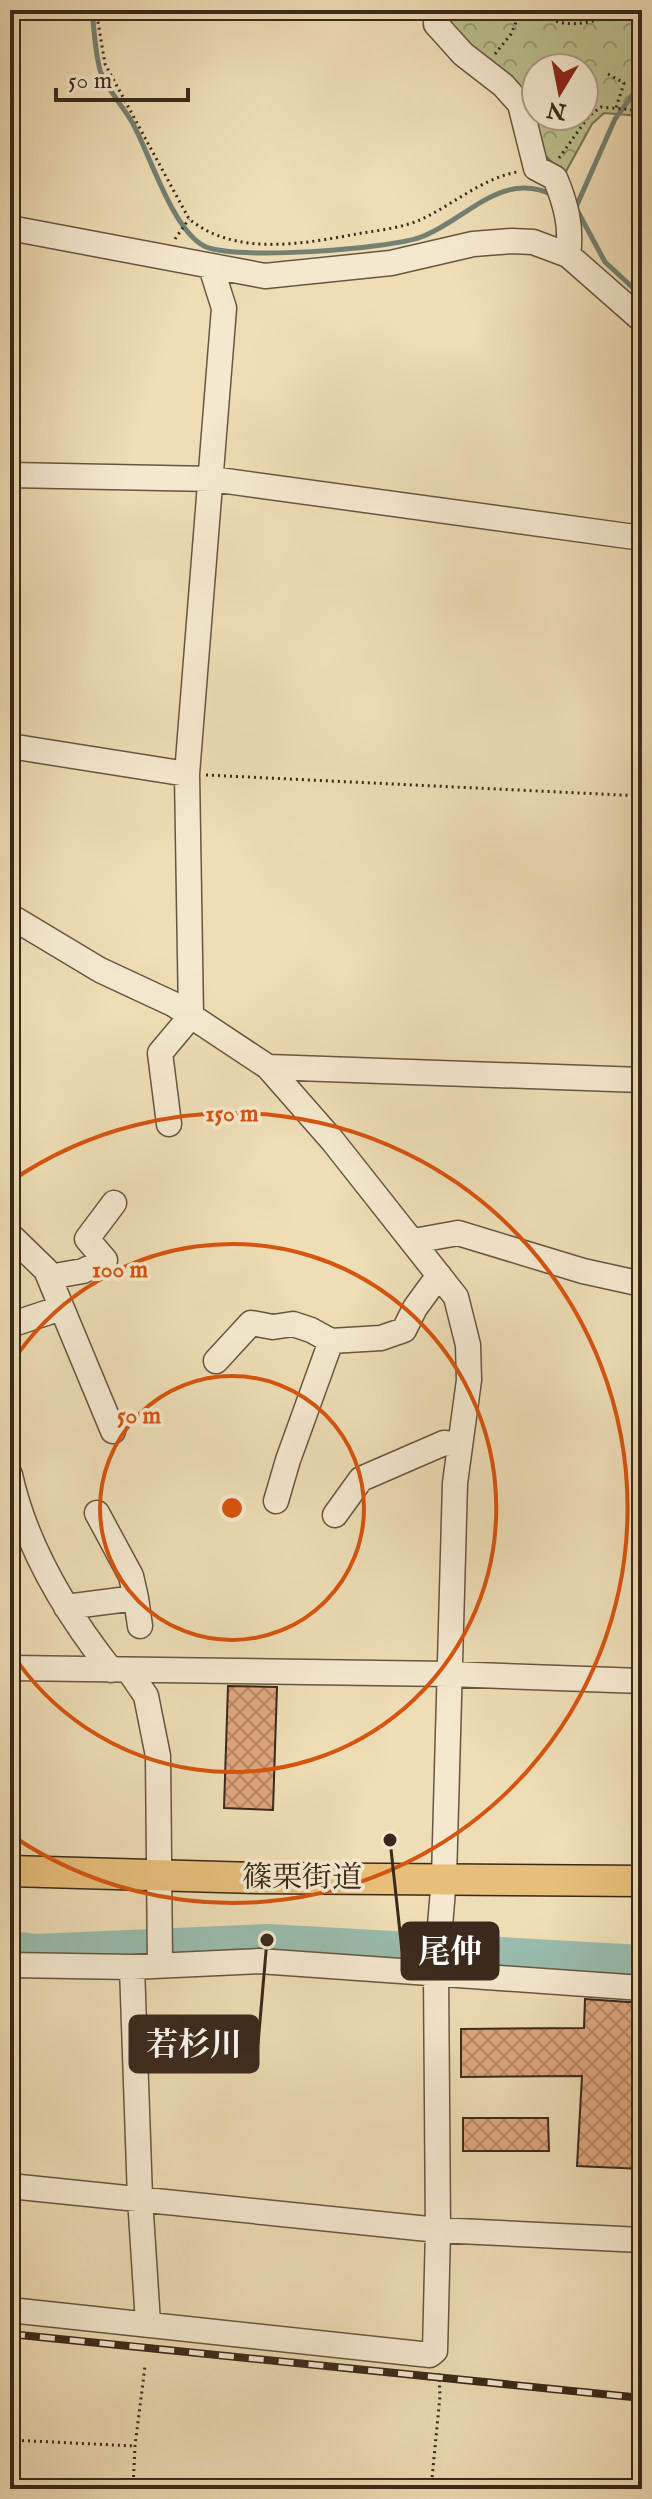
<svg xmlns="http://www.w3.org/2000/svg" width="652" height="2499" font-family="'IM FELL English','Noto Serif JP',serif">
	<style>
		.forest { fill: url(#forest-crowns); stroke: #7a7454; stroke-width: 2; fill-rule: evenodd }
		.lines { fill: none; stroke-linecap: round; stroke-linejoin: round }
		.stream { stroke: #738173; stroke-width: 5 }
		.river { stroke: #99bcad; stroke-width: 32 }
		.building { fill: url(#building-cross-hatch); stroke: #3a291c; stroke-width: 2 }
		.minor-casing { stroke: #675642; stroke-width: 27 }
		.major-casing { stroke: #3a291c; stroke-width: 33 }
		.path { stroke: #3a291c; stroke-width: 3; stroke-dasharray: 2 4; stroke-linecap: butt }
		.minor { stroke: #f4e9cf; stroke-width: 24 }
		.major { stroke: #e7be7a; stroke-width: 30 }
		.rail-casing { stroke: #3a291c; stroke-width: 8 }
		.rail { stroke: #f4e9cf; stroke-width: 5; stroke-dasharray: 15; stroke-linecap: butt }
		.ring { fill: none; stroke: #d7540e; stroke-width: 4 }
		.labels { text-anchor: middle; stroke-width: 7; stroke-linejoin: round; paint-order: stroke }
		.street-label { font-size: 30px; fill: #3a291c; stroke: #f4e9cf }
		.centre { fill: #d7540e; stroke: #f4e9cf; stroke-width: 4 }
		.ring-label { font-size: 24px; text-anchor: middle; font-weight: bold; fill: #d7540e; stroke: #f4e9cf; stroke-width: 7; stroke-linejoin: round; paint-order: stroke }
		.leader { fill: none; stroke: #3a291c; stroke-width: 3 }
		.callout-dot { fill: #3a291c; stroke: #f4e9cf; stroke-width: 3 }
		.callout { fill: #3a291c; stroke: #3a291c; stroke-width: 3 }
		.callout-label { font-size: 32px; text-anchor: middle; font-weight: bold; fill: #fff }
	</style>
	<defs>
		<pattern id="forest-crowns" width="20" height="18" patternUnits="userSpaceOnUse" patternTransform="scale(2)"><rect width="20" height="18" fill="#bac08d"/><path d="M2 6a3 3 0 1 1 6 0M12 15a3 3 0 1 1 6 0" fill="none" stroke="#989c72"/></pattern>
		<pattern id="building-cross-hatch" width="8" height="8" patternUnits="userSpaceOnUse" patternTransform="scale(2)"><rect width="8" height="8" fill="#e1a77d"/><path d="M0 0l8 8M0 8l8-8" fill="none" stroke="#b78866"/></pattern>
	</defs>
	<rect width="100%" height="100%" fill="#eeddb5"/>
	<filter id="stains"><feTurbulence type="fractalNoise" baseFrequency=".0025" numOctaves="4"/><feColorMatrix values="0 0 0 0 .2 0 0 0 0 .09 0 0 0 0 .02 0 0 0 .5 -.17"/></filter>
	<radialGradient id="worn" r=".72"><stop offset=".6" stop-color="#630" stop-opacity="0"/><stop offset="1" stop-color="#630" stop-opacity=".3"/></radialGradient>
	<!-- forest -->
	<path class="forest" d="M431 10H642V113L640 116 604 113 592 124 564 175 540 150 535 138ZM536 68H584V116H536Z"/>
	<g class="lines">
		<!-- stream -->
		<path class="stream" d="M92 10C94 29 95 51 100 70 106 88 122 105 132 122 150 154 172 229 204 246 233 261 389 249 421 237 464 222 501 169 553 195
			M635 10 642 40
			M576 207 615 119 642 82
			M576 208 605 262 642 296"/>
		<!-- river -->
		<path class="river" d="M10 1947 35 1950 267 1940 642 1961"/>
	</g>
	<!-- building -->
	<path class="building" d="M228 1686 277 1687 273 1810 224 1808Z
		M585 1999 642 2003V2169L577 2166 582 2076 461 2077V2029L584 2028Z
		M463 2118H548L549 2151H463Z"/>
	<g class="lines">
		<!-- minor casing -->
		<g class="minor-casing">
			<path id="minor" d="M437 10 436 24 463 54 503 85 520 104 536 168 555 178C566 204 572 227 568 255
				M10 228 265 276 391 263 473 244 512 241 533 242 568 255 642 320
				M10 475 212 479 642 538
				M10 746 187 774
				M10 916 100 970 173 1004 268 1067 332 1140 456 1297 468 1345 469 1380 455 1483 444 1878 436 1973 438 2230 435 2351 430 2355 10 2310
				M268 1067 642 1080
				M169 1124 160 1053 191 1016 187 774 224 308 211 267
				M10 1235 46 1270 113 1431
				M414 1241 458 1233 583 1271 642 1284
				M49 1277 83 1271 105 1260 87 1239 114 1203
				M10 1325 61 1308
				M216 1361 251 1323 273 1327 293 1324 311 1330 331 1341 381 1338 404 1330 415 1308 439 1275
				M10 1475C26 1547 66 1613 111 1670
				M276 1501 288 1460 331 1341
				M335 1515 361 1479 444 1443 460 1445
				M136 1598 140 1626
				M66 1607 136 1598 131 1576 97 1513
				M10 1668 449 1674 642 1681
				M129 1671 146 1696 158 1756 160 1964
				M10 1965 132 1967 259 1961 642 1988
				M132 1967 140 2198 148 2323
				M10 2186 438 2230 642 2240"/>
		</g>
		<!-- major casing -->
		<g class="major-casing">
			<path id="major" d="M10 1871 256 1878 642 1881"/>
		</g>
		<!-- path -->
		<path class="path" d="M96 10 105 64 189 219C237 258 307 243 362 233 382 230 405 227 422 219 454 204 481 179 517 172
			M535 10C568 35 594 20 630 10
			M495 54 511 34 521 10
			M608 74 624 83 616 108
			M559 158 589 116 601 107 634 110 642 105
			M175 239 189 219
			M206 775 642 796
			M10 2440 135 2446
			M133 2489 135 2446 145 2366
			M431 2489 440 2396 439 2373"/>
		<!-- minor -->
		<use href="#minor" class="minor"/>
		<!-- major -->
		<use href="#major" class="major"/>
		<!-- rail casing -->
		<g class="rail-casing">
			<path id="rail" d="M10 2334 642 2398"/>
		</g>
		<!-- rail -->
		<use href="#rail" class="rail"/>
	</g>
	<!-- distance rings -->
	<g class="ring">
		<circle cx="232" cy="1508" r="132"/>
		<path d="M11 1364A264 264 0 1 1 11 1652"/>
		<path d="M11 1181A395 395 0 1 1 11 1835"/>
	</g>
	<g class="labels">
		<!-- street labels -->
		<g class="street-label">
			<text x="302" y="1887">篠栗街道</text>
		</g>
	</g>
	<circle cx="232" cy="1508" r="12" class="centre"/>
	<g class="ring-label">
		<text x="232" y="1121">150 m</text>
		<text x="120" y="1277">100 m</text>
		<text x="139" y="1423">50 m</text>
	</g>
	<!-- callouts -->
	<path class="leader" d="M390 1840L402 1951M267 1940L258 2044"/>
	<g class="callout-dot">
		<circle cx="390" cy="1840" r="8"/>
		<circle cx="267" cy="1940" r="8"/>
	</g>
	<g class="callout">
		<rect x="402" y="1923" width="96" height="56" rx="8"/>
		<rect x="130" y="2016" width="128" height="56" rx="8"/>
	</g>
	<g class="callout-label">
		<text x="450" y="1962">尾仲</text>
		<text x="194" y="2055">若杉川</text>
	</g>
	<!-- margin -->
	<rect width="652" height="2499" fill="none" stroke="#eeddb5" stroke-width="40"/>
	<rect x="12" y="12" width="628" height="2475" fill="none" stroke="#3a291c" stroke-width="4"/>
	<rect x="20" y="20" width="612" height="2459" fill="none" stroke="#3a291c" stroke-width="2"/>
	<!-- north arrow -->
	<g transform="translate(560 92) rotate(190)"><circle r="38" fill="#f4e9cf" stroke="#aa9c87" stroke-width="2"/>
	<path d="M0-6L14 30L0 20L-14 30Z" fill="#8f2418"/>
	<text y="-12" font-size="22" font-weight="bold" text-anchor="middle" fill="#3a291c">N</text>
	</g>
	<!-- scale -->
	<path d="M56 88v12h132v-12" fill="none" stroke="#3a291c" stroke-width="4"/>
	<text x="68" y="88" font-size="24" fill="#3a291c" stroke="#f4e9cf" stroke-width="6" paint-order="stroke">50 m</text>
	<rect width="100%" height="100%" filter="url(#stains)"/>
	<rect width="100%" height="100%" fill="url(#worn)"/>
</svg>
